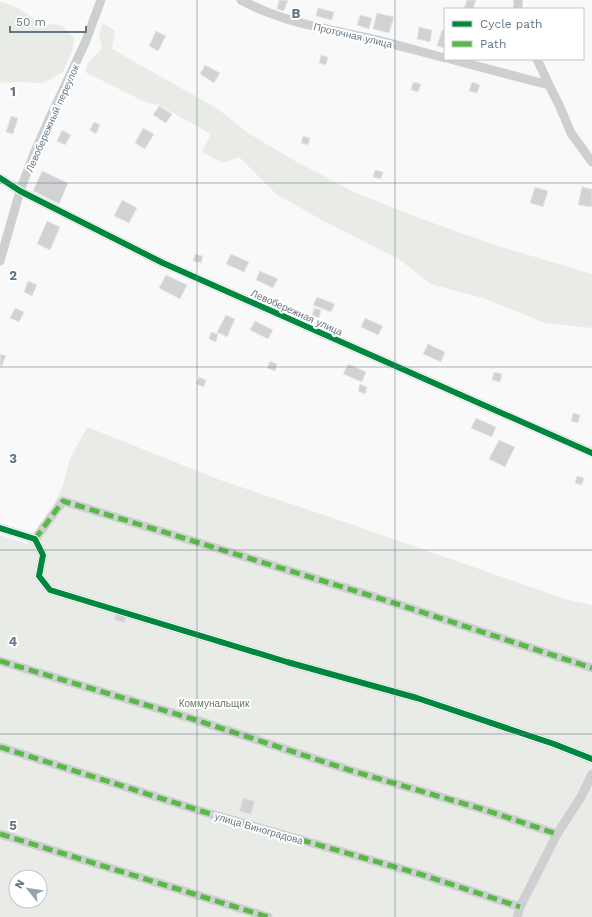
<svg xmlns="http://www.w3.org/2000/svg" width="592" height="917" font-family="'Work Sans',sans-serif">
	<style>
		.green { fill: #e8ebe6; fill-rule: evenodd }
		.building { fill: #d0d2d3; stroke: #e8e8e8 }
		.lines { fill: none; stroke-linecap: round; stroke-linejoin: round }
		.minor { stroke: #cecfd0; stroke-width: 9 }
		.quiet { stroke: #58b947; stroke-width: 5; stroke-dasharray: 10 5; stroke-linecap: butt }
		.cycleway-casing { stroke: #fff; stroke-width: 8 }
		.cycleway { stroke: #00873e; stroke-width: 6 }
		.grid { fill: none; stroke: #657683; stroke-width: 1; stroke-opacity: 0.55 }
		.labels { text-anchor: middle; stroke-width: 4; stroke-linejoin: round; paint-order: stroke }
		.street-label { font-size: 10px; fill: #657683; stroke: #fff }
		.park-label { font-size: 10px; fill: #687a64; stroke: #fff }
		.grid-label { font-size: 13px; text-anchor: middle; font-weight: bold; fill: #657683; stroke: #fff; stroke-width: 4; stroke-linejoin: round; paint-order: stroke }
	</style>
	<rect width="100%" height="100%" fill="#f9f9f9"/>
	<!-- green -->
	<path class="green" d="M0 2C20 5 29 18 46 25 61 21 65 29 75 39L72 51 63 72 44 83 21 82 3 83 0 81Z
		M103 23 115 31 112 49 218 109 248 133 295 161 356 193 419 218 495 245 592 274V328L545 323 486 299 431 284 400 260 320 219 276 194 239 157 223 163 202 152 211 134 159 105 145 102 85 72 88 63 102 48 99 35Z
		M87 427 220 480 336 519 568 600 592 605V917H0V535L27 544 52 507 63 486 69 461ZM16 877H40V901H16Z"/>
	<!-- building -->
	<path class="building" d="M279 0H288L284 11 277 9Z
		M467 0H476L473 9H464Z
		M318 8 334 12 332 20 316 16Z
		M377 13 394 17 389 33 373 29Z
		M360 15 372 18 369 29 357 25Z
		M419 27 432 30 430 42 417 39Z
		M442 30 445 31V48L437 46Z
		M156 31 166 36 158 51 149 46Z
		M321 55 328 57 326 65 319 63Z
		M205 65 220 73 214 83 200 74Z
		M413 82 421 84 418 92 411 90Z
		M472 82 480 85 477 93 469 91Z
		M159 106 172 114 166 123 153 115Z
		M11 116 18 118 13 134 6 132Z
		M94 122 100 125 96 134 90 130Z
		M143 128 154 134 145 149 135 143Z
		M62 130 71 135 65 145 57 141Z
		M303 136 310 138 308 145 301 143Z
		M375 170 383 172 381 179 373 177Z
		M42 171 68 183 59 204 33 191Z
		M535 187 548 191 543 207 530 203Z
		M582 187 592 189V207L578 205Z
		M122 200 137 208 129 223 114 216Z
		M47 221 60 227 50 250 37 244Z
		M195 254 203 256 201 263 193 261Z
		M231 254 249 262 244 272 226 264Z
		M260 271 278 279 273 288 256 280Z
		M166 275 187 285 180 299 159 288Z
		M28 281 37 285 32 296 24 292Z
		M317 297 335 304 331 312 313 305Z
		M15 308 24 312 19 322 10 318Z
		M314 308 321 310 319 318 312 316Z
		M226 315 235 319 227 337 217 332Z
		M365 318 383 326 378 335 361 327Z
		M255 321 273 330 268 339 250 330Z
		M211 332 218 334 216 342 209 339Z
		M428 344 445 352 441 362 423 354Z
		M0 354 6 356 1 367 0 366Z
		M270 361 277 364 275 371 267 368Z
		M348 364 366 372 362 382 343 374Z
		M494 372 502 374 500 382 492 380Z
		M199 377 206 380 204 387 196 384Z
		M360 384 367 387 365 394 358 391Z
		M573 413 580 415 578 423 571 421Z
		M476 418 496 427 492 437 471 428Z
		M499 440 515 447 505 467 489 459Z
		M577 476 584 478 582 485 575 483Z
		M116 613 127 617 124 623 114 620Z
		M243 798 255 801 251 815 239 811Z"/>
	<g class="lines">
		<!-- minor -->
		<path class="minor" d="M241 0C279 21 322 28 364 37 391 43 418 51 445 58
			M518 9V0
			M450 59 549 85 560 107 571 133 592 162
			M537 59 549 85
			M0 178 20 191 163 263 592 453
			M0 261 20 191 33 156 47 124 85 43 101 0
			M0 528 35 539 43 555 39 576 50 590 287 662 417 698 554 744 592 759
			M35 539 63 501 388 601 592 668
			M0 661 196 720 349 770 482 809 557 834
			M0 747 204 812 423 875 520 907
			M0 834 268 917
			M517 917 520 907 557 834 581 797 592 774"/>
		<!-- quiet -->
		<path class="quiet" d="M35 539 63 501 388 601 592 668
			M0 661 196 720 349 770 482 809 557 834
			M0 747 204 812 423 875 520 907
			M0 834 268 917"/>
		<!-- cycleway casing -->
		<g class="cycleway-casing">
			<path id="cycleway" d="M0 178 20 191 163 263 592 453
				M0 528 35 539 43 555 39 576 50 590 287 662 417 698 554 744 592 759"/>
		</g>
		<!-- cycleway -->
		<use href="#cycleway" class="cycleway"/>
	</g>
	<!-- grid -->
	<path class="grid" d="M197 0V917M395 0V917M0 183H592M0 367H592M0 550H592M0 734H592"/>
	<g class="labels">
		<!-- street labels -->
		<g class="street-label">
			<text transform="translate(353 35) rotate(13)" y="4">Проточная улица</text>
			<text transform="translate(52 118) rotate(-66)" y="4">Левобережный переулок</text>
			<text transform="translate(297 312) rotate(24)" y="4">Левобережная улица</text>
			<text transform="translate(259 828) rotate(16)" y="4">улица Виноградова</text>
		</g>
		<!-- park labels -->
		<g class="park-label">
			<text x="214" y="707">Коммунальщик</text>
		</g>
	</g>
	<g class="grid-label">
		<text x="296" y="18">B</text>
		<text x="13" y="96">1</text>
		<text x="13" y="280">2</text>
		<text x="13" y="463">3</text>
		<text x="13" y="646">4</text>
		<text x="13" y="830">5</text>
	</g>
	<!-- legend -->
	<rect x="444" y="8" width="140" height="52" fill="#ffffff" stroke="#c1c8cd"/>
	<rect x="452" y="21" width="20" height="6" fill="#00873e" stroke="#c1c8cd"/>
	<text x="480" y="28" font-size="12" fill="#657683">Cycle path</text>
	<rect x="452" y="41" width="20" height="6" fill="#58b947" stroke="#c1c8cd"/>
	<text x="480" y="48" font-size="12" fill="#657683">Path</text>
	<!-- north arrow -->
	<g transform="translate(28 889) rotate(300)"><circle r="19" fill="#ffffff" stroke="#c1c8cd"/>
	<path d="M0-3L7 15L0 10L-7 15Z" fill="#99a4ac"/>
	<text y="-6" font-size="11" font-weight="bold" text-anchor="middle" fill="#657683">N</text>
	</g>
	<!-- scale -->
	<path d="M10 26v6h76v-6" fill="none" stroke="#657683" stroke-width="2"/>
	<text x="16" y="26" font-size="12" fill="#657683" stroke="#ffffff" stroke-width="3" paint-order="stroke">50 m</text>
</svg>
